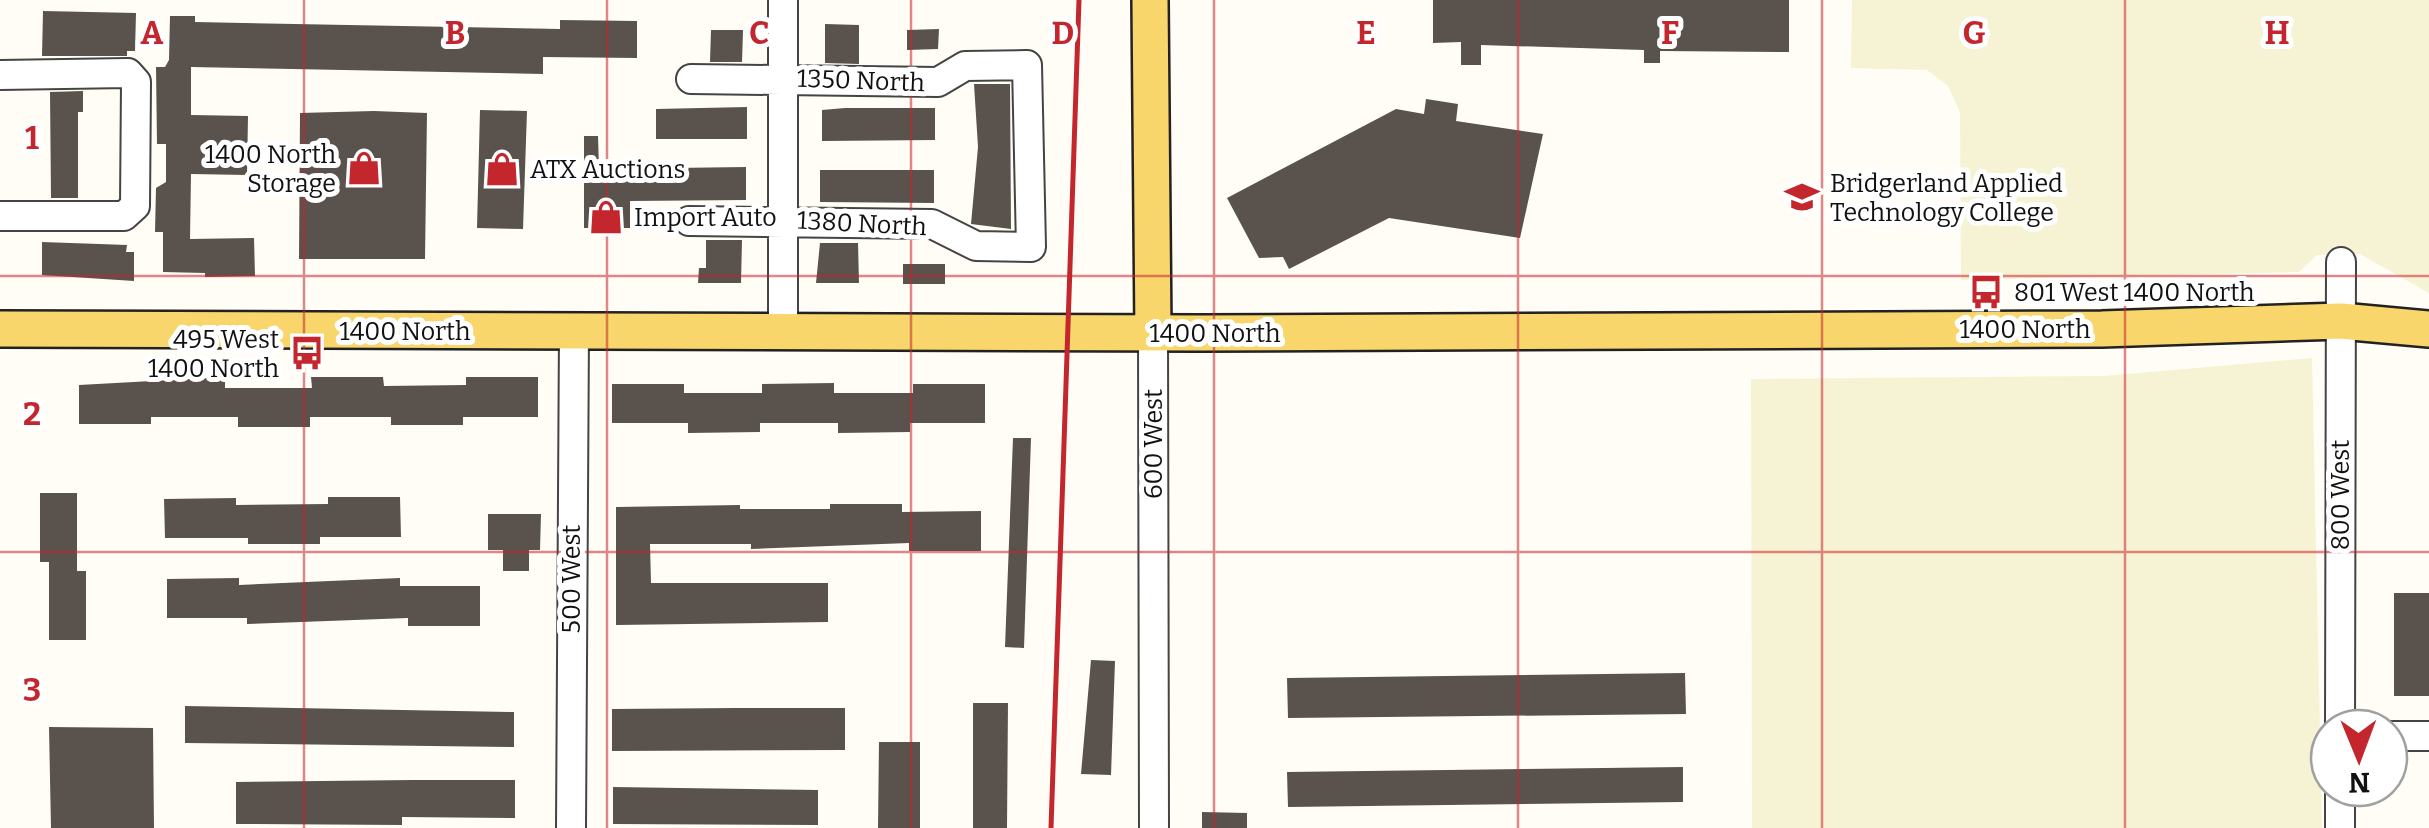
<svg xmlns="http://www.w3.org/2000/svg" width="2429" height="828" font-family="Bitter,serif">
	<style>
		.farmland { fill: #f6f3d4 }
		.building { fill: #5a524d }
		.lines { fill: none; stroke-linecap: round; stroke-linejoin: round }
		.minor-casing { stroke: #444; stroke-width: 32 }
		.major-casing { stroke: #222; stroke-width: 40 }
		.minor { stroke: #fff; stroke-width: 28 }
		.major { stroke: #f9d66b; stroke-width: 35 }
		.rail { stroke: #c4262e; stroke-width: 5 }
		.grid { fill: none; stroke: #c4262e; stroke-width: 2.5; stroke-opacity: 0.55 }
		.labels { text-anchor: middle; stroke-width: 10; stroke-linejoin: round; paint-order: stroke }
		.street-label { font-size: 25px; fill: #111; stroke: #fff }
		.poi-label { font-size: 25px; fill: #111; stroke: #fff; text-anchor: start }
		.grid-label { font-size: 32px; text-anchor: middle; font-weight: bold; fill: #c4262e; stroke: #fff; stroke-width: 10; stroke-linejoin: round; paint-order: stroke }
	</style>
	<rect width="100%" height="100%" fill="#fffdf5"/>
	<!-- farmland -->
	<path class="farmland" d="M1852 0H2429V293L2360 254 2317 255 2299 272 1961 280 1960 112 1948 86 1927 70 1851 68Z
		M2312 358 2322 828H1752L1751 379 2104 376Z"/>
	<!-- building -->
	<path class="building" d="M1433 0H1789V52L1660 51V63H1644V50L1481 45V65H1461V42L1433 43Z
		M43 11 136 13 135 51H127V56H42Z
		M170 16H195V22L560 29V20L637 21V58L543 57V74L191 67V115L248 116 247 175 191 174 190 239 254 238 255 276 205 277V273L163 272V232H155L156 188 166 182V144H157L156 67H165L169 60Z
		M825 24 859 25V64L825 63Z
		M939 29 938 49 907 50V30Z
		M711 30H743L742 62H710Z
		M974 84H1010L1011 229 971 224 978 147Z
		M83 91V112H78V198H51L50 92Z
		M1426 99 1458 104 1456 121 1543 134 1520 238 1389 218 1289 269 1283 257 1259 258 1227 198 1396 109 1424 114Z
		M747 107V139H656V109Z
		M845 108H935V140L822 141V110Z
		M480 110 527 111 523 229 477 228Z
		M374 111 427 113 425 259H299L300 113Z
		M584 136H598L599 169 746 167V200L630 201V228H584Z
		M820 170H934V203L820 202Z
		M706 240H742L741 283H698L699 268H706Z
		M42 242 127 245 126 252H134V281L42 275Z
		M820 243H858L859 283H816Z
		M903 264H945V284H903Z
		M225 377V388H312L311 377H383L384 386 466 385V377H538V417H463V425H391V417H310V427H238V417H151V424H79V385Z
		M834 383V393H913V384H985V423H910V432L838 433V423H760V432L688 433V423H612V384H684V393H762V384Z
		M1013 438H1031L1024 648 1005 647Z
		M40 493H77V571H86V640H49V562H40Z
		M328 497H400L401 537H320V544H248V538H165L164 499 236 498V505L328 504Z
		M830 504H902V512L981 511V551H909V543L751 549V544H650L651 583H828V622L616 625V507L740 505V509H830Z
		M488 514H541L540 550H529V571H503V550H488Z
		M239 578V585L400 578V586H480V626H408V618L247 624V618H167V579Z
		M2394 593H2429V696H2394Z
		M1091 660 1115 661 1111 775 1081 774Z
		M1685 673 1686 714 1288 718 1287 678Z
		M973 703H1008L1007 828H973Z
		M185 706 514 712V747L185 743Z
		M736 708H845V750L612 751V709Z
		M49 727 153 728 154 828H51Z
		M879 742H920V828H878Z
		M1683 767V802L1288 807 1287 772Z
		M413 780H515V818L402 817V825L236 824V782Z
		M613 787 818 790V825L613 824Z
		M1202 812 1247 813V828H1202Z"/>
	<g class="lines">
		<!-- minor casing -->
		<g class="minor-casing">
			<path id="minor" d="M783 0V332
				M0 75 128 73 136 82 135 206 124 216H0
				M689 221 932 224 976 246 1031 247 1027 65 965 66 938 82 691 79
				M1153 333 1154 828
				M2340 728 2341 262
				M2389 736H2429
				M571 828 574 331
				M2340 828V788"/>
		</g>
		<!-- major casing -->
		<g class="major-casing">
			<path id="major" d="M1150 0 1153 333
				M0 329 1202 333 2102 329 2341 321 2429 329"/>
		</g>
		<!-- minor -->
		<use href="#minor" class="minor"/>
		<!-- major -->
		<use href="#major" class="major"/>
		<!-- rail -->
		<path class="rail" d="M1051 828 1079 0"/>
	</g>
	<!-- grid -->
	<path class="grid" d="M304 0V828M607 0V828M911 0V828M1214 0V828M1518 0V828M1822 0V828M2125 0V828M0 276H2429M0 552H2429"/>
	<!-- icons -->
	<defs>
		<g id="shop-bare" transform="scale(2.7)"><path d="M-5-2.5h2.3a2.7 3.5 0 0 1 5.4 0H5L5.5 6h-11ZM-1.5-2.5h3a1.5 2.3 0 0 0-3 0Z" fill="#c4262e" stroke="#fff" stroke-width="2.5" paint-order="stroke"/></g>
		<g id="university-bare" transform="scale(2.7)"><path d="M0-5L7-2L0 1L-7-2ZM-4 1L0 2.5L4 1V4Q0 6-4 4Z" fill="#c4262e" stroke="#fff" stroke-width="2.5" paint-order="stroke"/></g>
		<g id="bus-bare" transform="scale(2.7)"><path d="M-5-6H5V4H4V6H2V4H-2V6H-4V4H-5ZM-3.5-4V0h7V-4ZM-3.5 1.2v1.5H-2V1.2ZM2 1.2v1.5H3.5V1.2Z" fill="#c4262e" stroke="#fff" stroke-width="2.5" paint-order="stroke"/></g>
	</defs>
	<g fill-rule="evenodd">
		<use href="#shop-bare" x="364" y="168"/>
		<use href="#shop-bare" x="502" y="169"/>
		<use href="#university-bare" x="1802" y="197"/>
		<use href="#shop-bare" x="606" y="217"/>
		<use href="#bus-bare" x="1986" y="292"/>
		<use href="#bus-bare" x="307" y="353"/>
	</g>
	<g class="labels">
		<!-- street labels -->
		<g class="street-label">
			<text transform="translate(861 80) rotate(2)" y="9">1350 North</text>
			<text transform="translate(862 223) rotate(3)" y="9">1380 North</text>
			<text x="2025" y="338">1400 North</text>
			<text x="405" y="340">1400 North</text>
			<text x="1215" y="342">1400 North</text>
			<text transform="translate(1153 444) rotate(-90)" y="9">600 West</text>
			<text transform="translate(2340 495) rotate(-90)" y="9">800 West</text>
			<text transform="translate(571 579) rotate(-90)" y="9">500 West</text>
		</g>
		<!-- poi labels -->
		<g class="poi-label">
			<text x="336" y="163" text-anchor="end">1400 North<tspan x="336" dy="29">Storage</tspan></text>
			<text x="530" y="178">ATX Auctions</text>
			<text x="1830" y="192">Bridgerland Applied<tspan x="1830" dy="29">Technology College</tspan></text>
			<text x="634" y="226">Import Auto</text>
			<text x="2014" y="301">801 West 1400 North</text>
			<text x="279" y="348" text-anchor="end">495 West<tspan x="279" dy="29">1400 North</tspan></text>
		</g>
	</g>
	<g class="grid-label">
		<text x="152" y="44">A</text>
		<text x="455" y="44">B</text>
		<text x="759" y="44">C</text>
		<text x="1063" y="44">D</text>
		<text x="1366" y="44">E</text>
		<text x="1670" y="44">F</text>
		<text x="1974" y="44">G</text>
		<text x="2277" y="44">H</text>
		<text x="32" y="149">1</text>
		<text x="32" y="425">2</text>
		<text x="32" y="701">3</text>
	</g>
	<!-- north arrow -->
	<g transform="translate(2359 758) rotate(179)"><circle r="48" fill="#ffffff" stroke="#a0a0a0" stroke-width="2.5"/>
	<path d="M0-8L18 38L0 25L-18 38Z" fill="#c4262e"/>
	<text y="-15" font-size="28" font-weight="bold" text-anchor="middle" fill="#111111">N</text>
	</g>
</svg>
